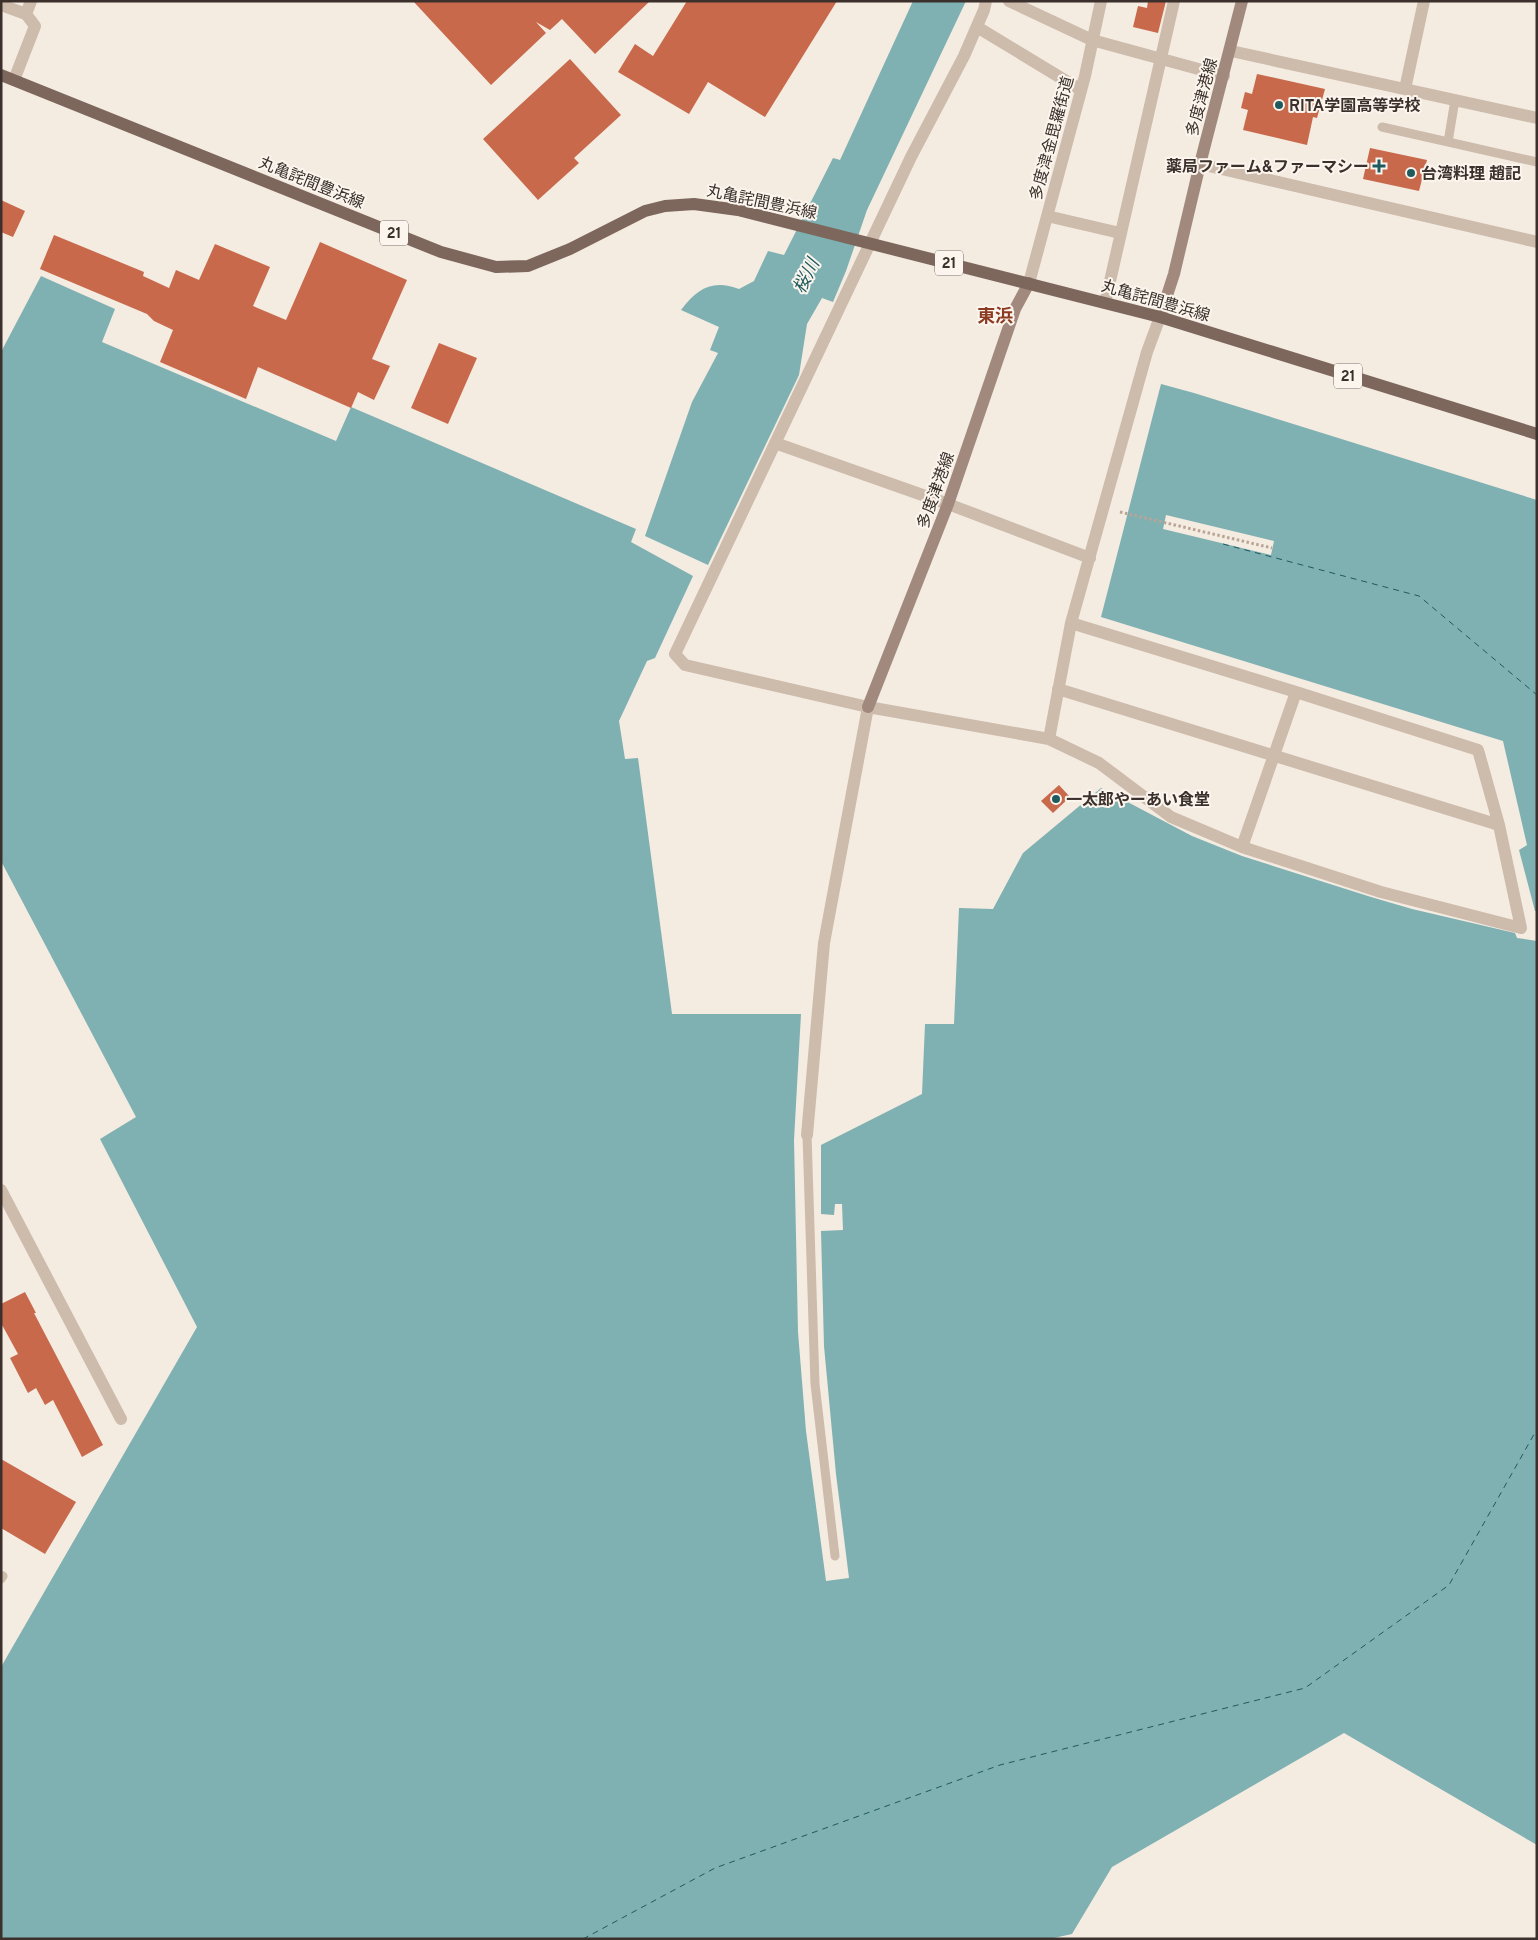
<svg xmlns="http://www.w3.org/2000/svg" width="1538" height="1940" font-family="Overpass,'Noto Sans JP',sans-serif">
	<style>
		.water { fill: #7fb0b2 }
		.pier { fill: #f4ebe1 }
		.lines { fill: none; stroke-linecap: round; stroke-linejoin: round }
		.ferry { stroke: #1f5a5e; stroke-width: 1; stroke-dasharray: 6 5; stroke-linecap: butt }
		.building { fill: #c8694b }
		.path { stroke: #b9a596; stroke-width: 3; stroke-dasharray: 2.5 2.5; stroke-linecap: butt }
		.service { stroke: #cdbbac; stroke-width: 9 }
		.minor { stroke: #cdbbac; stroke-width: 12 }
		.tertiary { stroke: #cdbbac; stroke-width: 12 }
		.secondary { stroke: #a18a7d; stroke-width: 12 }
		.primary { stroke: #7d675c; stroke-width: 12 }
		.poi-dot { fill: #1f5a5e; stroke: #fbf5ee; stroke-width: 2 }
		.labels { text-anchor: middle; stroke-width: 4; stroke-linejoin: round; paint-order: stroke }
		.shield { fill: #fbf5ee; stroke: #756b66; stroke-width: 1 }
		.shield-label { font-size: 15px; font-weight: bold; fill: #3b302b }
		.street-label { font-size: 16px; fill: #3b302b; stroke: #fbf5ee }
		.poi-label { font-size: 16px; font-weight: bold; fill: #3b302b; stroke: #fbf5ee; text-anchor: start }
		.water-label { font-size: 18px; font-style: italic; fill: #1f5a5e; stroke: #fbf5ee }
		.neighbourhood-label { font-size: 18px; font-weight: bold; fill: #8c3b22; stroke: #fbf5ee }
	</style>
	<rect width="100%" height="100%" fill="#f4ebe1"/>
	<!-- water -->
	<path class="water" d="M913 1H966L867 210 846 271 833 302 822 298 807 324 799 375 708 565 645 536 692 402 718 353 710 350 719 327 681 310C697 289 712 279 739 289L754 281 768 251 784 255 833 158 840 160Z
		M41 276 115 309 102 342 336 441 351 407 636 529 631 542 693 576 655 658 647 661 619 721 625 759 638 758 672 1014H801L794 1140 798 1332 806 1431 826 1581 849 1578 836 1474 824 1346 821 1231 843 1230 842 1204H835L834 1215 821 1214V1145L922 1094 925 1024H954L959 908 993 909 1023 853 1101 788 1192 836 1242 856 1371 897 1412 909 1515 933 1517 938 1537 941V1845L1344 1733 1112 1867 1072 1934 1049 1939H1V1667L197 1327 100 1139 136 1117 1 861V352Z
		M1161 384 1194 393 1537 500V911H1535L1519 850 1527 845 1503 741 1101 617Z"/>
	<!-- pier -->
	<path class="pier" d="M1166 515 1274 541 1271 555 1163 529Z"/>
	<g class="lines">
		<!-- ferry -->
		<path class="ferry" d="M1223 544 1419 596 1537 695
			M583 1939 715 1868 1000 1765 1305 1688 1449 1585 1537 1429"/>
	</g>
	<!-- building -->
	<path class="building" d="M413 1H650L595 54 562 19 550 30 536 22 546 33 491 85Z
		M687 1H837L765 117 708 82 689 114 618 72 635 44 653 56Z
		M1148 1H1166L1158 33 1133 27 1138 6 1147 8Z
		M570 59 621 115 574 158 579 163 538 200 483 139Z
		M1257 74 1325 89 1317 118 1313 117 1307 145 1243 130 1248 110 1241 108 1245 92 1252 94Z
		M1370 148 1427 160 1419 191 1363 179Z
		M1 200 25 211 13 237 1 232Z
		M54 235 144 272 143 276 169 288 176 270 199 280 215 244 270 267 253 306 286 320 320 242 407 280 372 359 390 366 374 400 358 392 351 408 258 367 246 399 160 362 173 330 154 321 147 314 40 269Z
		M439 343 477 358 448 424 411 408Z
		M1059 785 1070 797 1053 813 1041 801Z
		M25 1292 36 1313H34L103 1445 82 1457 53 1400 45 1405 36 1388 28 1393 10 1358 18 1354 1 1323V1304Z
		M1 1459 76 1502 45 1554 1 1528Z"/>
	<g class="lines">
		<!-- path -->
		<path class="path" d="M1120 512 1272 548"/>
		<!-- service -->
		<path class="service" d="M1382 127 1537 162
			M1448 142 1455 100
			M807 1135 815 1384 835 1556
			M1 1575 3 1576 1 1579"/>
		<!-- minor -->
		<path class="minor" d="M1009 1 1092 40 1224 76
			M1 5 26 14
			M977 27 1081 90
			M1231 51 1537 118
			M14 80 35 26 26 14 31 1
			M1405 89 1424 1
			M1200 164 1537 242
			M1047 216 1120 233
			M1029 283 1085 76 1101 1
			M1105 303 1174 1
			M775 443 948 504 1090 558
			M1058 689 1499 825
			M868 707 1049 739 1099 763 1171 817 1242 847 1296 692 1071 623
			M1049 739 1071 623 1147 352 1160 317
			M1242 847 1381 892 1521 928 1499 825 1478 750 1296 692
			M807 1135 824 943 868 707 685 665 675 654 911 157 964 56 984 10 986 1"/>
		<!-- tertiary -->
		<path class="tertiary" d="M1 1190 121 1419"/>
		<!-- secondary -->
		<path class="secondary" d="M1160 317 1174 274 1200 164 1242 1
			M868 707 948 504 1015 309 1029 283"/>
		<!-- primary -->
		<path class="primary" d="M1 75 441 252 496 267 528 266 570 249 645 211 665 206 694 204 738 210 1160 317 1537 434"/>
	</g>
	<!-- markers -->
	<g class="poi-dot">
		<circle cx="1279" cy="105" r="5"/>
		<path d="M1376.5 158.5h5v5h5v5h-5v5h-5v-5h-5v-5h5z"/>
		<circle cx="1411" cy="173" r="5"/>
		<circle cx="1056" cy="799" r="5"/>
	</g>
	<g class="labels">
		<!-- shield labels -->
		<g class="shield">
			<rect x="380" y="220.5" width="28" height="25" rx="4"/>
			<rect x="935" y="250.5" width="28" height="25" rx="4"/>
			<rect x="1334" y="363.5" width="28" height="25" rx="4"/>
		</g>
		<g class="shield-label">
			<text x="394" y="238">21</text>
			<text x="949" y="268">21</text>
			<text x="1348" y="381">21</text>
		</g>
		<!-- street labels -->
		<g class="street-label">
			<text transform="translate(1201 97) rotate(-75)" y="6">多度津港線</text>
			<text transform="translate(1051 138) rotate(-75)" y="6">多度津金毘羅街道</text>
			<text transform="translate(312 182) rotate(22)" y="6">丸亀詫間豊浜線</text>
			<text transform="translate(762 201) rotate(12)" y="6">丸亀詫間豊浜線</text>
			<text transform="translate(1156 300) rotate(16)" y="6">丸亀詫間豊浜線</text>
			<text transform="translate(935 490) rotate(-70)" y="6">多度津港線</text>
		</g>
		<!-- poi labels -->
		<g class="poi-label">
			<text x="1289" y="111">RITA学園高等学校</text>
			<text x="1369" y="172" text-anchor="end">薬局ファーム&amp;ファーマシー</text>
			<text x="1421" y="179">台湾料理 趙記</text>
			<text x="1066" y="805">一太郎やーあい食堂</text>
		</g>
		<!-- water labels -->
		<g class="water-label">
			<text transform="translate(806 276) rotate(-64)" y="6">桜川</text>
		</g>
		<!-- neighbourhood labels -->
		<g class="neighbourhood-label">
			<text x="995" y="322">東浜</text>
		</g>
	</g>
	<!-- border -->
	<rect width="1538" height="1940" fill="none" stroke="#3b302b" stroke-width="5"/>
</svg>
